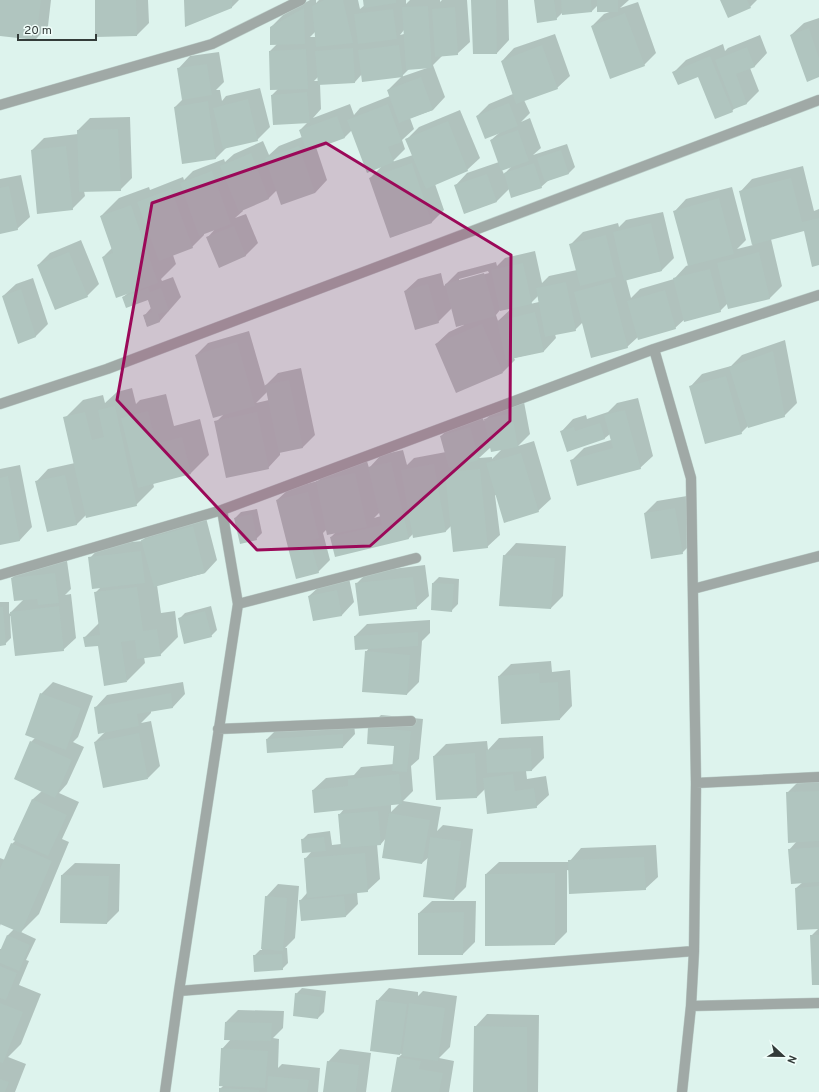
<svg xmlns="http://www.w3.org/2000/svg" width="819" height="1092" font-family="Overpass,sans-serif">
	<style>
		.shadow { fill: #0003; fill-rule: evenodd }
		.building { fill: #b0c5bf }
		.lines { fill: none; stroke-linecap: round; stroke-linejoin: round }
		.minor-casing { stroke: #bbcec9; stroke-width: 11 }
		.minor { stroke: #a0a9a6; stroke-width: 10 }
		.marked { fill: #9b0959; fill-opacity: 0.2; stroke: #9b0959; stroke-width: 3; stroke-linejoin: round }
	</style>
	<rect width="100%" height="100%" fill="#ddf3ed"/>
	<!-- shadow -->
	<path class="shadow" d="M0 0H51L48 26 36 39 0 35Z
		M96 0H148L149 23 137 35Z
		M185 0H239L232 7Z
		M310 0H316V3L319 0H358L360 9 365 5 364 0H406V4L410 0H440V2L442 0H467L470 42 457 54 443 55 433 65 445 97 433 110 410 118 414 129 402 140 405 149 392 162 413 155 407 139 419 127 460 110 480 158 467 170 435 184 444 210 432 222 391 237 370 178 382 166 352 130 345 137 316 147 327 180 315 193 277 190 269 198 242 209 243 211 235 218 246 214 258 243 245 256 208 237 216 228 204 233V235L192 247 173 255 176 264 161 279 162 281 173 277 181 297 160 321 147 326 144 316 151 308 148 299 123 297 128 293 103 257 112 248 101 216 119 198 149 187 150 190 183 177 184 180 193 171 224 159 225 162 234 154 263 141 269 155 279 146 302 137 300 130 308 122 272 95 278 89 270 51 277 44 271 27 283 15ZM404 30V34L400 35ZM315 32 316 37H310ZM410 68H427L401 77ZM362 74 402 76 388 90 390 96 360 108 354 115 350 104 313 118 321 109 320 84 355 82ZM318 77 319 81H314Z
		M472 0H508L509 40 497 53H474Z
		M535 0H629L620 8 638 2 656 53 644 65 592 26 604 14 612 11 598 5 591 12H563L556 19Z
		M721 0H757L750 7Z
		M819 18V76L791 35 804 23Z
		M555 34 570 76 557 88 524 100 530 113 521 122 530 118 541 148 533 155 567 144 575 167 569 173 549 180 541 187 510 188 497 201 465 213 455 186 467 173 499 162 491 140 499 133 477 116 489 104 513 94 502 61 514 48ZM512 166 504 174 502 170Z
		M760 35 767 53 755 66 750 68 759 91 747 103 736 107 732 111 699 76 674 72 686 60 723 44 725 51 728 48Z
		M219 52 224 82 216 90H220L222 101 226 96 260 88 270 127 257 140 227 147 216 158 183 163 175 107 183 99 178 69 190 56Z
		M130 117 132 178 120 190 84 191 85 196 72 209 32 150 44 138 78 134V130L90 118Z
		M803 166 814 211 819 209V264L805 230 771 239 782 286 770 298 727 304 720 311 685 319 675 328 638 337 627 347 583 322 575 330 555 334 556 338 544 351 514 358 515 360 503 372 436 344 449 332 464 325V324L452 308 438 322 405 291 418 279 441 273 444 286 458 272 496 262 497 266 505 258 535 251 542 283 549 276 577 270 570 245 583 232 618 223 619 227 626 220 663 212 674 258 661 271 626 279 631 298 640 289 674 279 686 266 689 265 674 212 686 199 732 187 746 240 737 249 753 245 740 192 752 179ZM488 271 489 273 459 281V279ZM538 296 539 302 530 304ZM512 308 498 321 496 315 500 310Z
		M21 175 30 217 17 229 0 233V179Z
		M81 240 99 284 87 296 38 265 50 253Z
		M33 278 48 324 36 336 19 342 3 296 16 284Z
		M249 331 265 386 278 373 301 368 315 435 303 447 280 452V455L268 468 216 422 224 414 196 355 208 343ZM267 392 269 400 256 403Z
		M785 340 797 403 784 416 748 426 741 433 690 387 702 374 731 366 742 355Z
		M132 388 136 404 140 400 166 394 174 426 200 419 209 455 191 473 153 483 154 487 136 505 86 515 76 525 36 482 48 469 75 463 65 418 83 400 103 395 105 403 117 392Z
		M638 398 653 456 640 468 572 460 584 448 611 440 610 434 605 438 568 451 561 432 573 419 586 415 587 419 608 412 617 403Z
		M524 402 530 434 518 446 534 441 551 499 538 511 495 495 500 535 487 547 452 525 446 531 413 534 409 538 331 537 336 532 327 529 323 533 330 560 318 572 277 500 290 488 318 481 329 469 367 461 369 468 381 455 403 450 407 465 414 458 446 452 441 436 453 424 482 416 484 421 498 407ZM491 447 502 449 492 459V457L479 458ZM380 512 381 516 374 518Z
		M20 465 32 527 20 540 0 544V469Z
		M687 496 694 541 682 553 645 513 657 501Z
		M257 509 262 533 256 539 235 518 241 512Z
		M205 514 217 560 205 573 157 585 161 613 175 611 178 637 160 655 144 657 145 663 127 681 99 645 84 638 100 622 95 593 101 587 90 558 102 545 142 541 154 528Z
		M516 543 566 546 563 596 551 608 504 556Z
		M67 561 71 589 65 595 71 594 76 638 63 650 11 616H10L11 638 5 644 0 645V602H9V614L24 599 12 578 24 566Z
		M425 565 429 596 416 608 356 584 368 572Z
		M439 577 459 579 458 604 452 610 433 583Z
		M349 578 354 602 342 615 314 620 309 596 322 584Z
		M211 606 217 630 211 636 179 619 185 613Z
		M430 620V633L422 641 419 682 407 694 366 652 369 648 355 636 367 624Z
		M551 661 552 672 570 670 572 706 560 719 502 723 499 676 511 664Z
		M53 682 93 696 78 737 73 742 84 747 67 784 59 793 79 802 62 839 69 842 39 914 21 932 36 939 26 960 29 961 19 985 41 994 21 1044 8 1057 26 1064 15 1092H0V949H2L8 935 14 929 1 923 0 926V858L5 860 12 844 16 840 15 839 33 799 42 791 31 742 35 738 41 694Z
		M183 682 185 694 173 707 151 711V713L141 723 151 721 160 766 148 778 95 742 106 731 95 708 107 695Z
		M381 715 423 719 419 759 411 766 413 791 403 801 441 807 437 831 443 825 473 829 466 887 454 899 429 857 422 863 386 838 381 844H377L380 879 367 891 357 892 358 904 346 916 300 901 307 893 305 859 312 851 302 840 308 834 330 831 332 845 341 844 339 815 344 809 313 790 326 778 354 775 361 767 394 764 395 745 369 728ZM400 803 391 812V804Z
		M354 723 355 734 343 747 267 739 279 727Z
		M543 736 544 758 532 770 526 771 527 779 546 776 549 795 536 807 485 789 477 797 434 756 446 744 487 741 488 750 499 738Z
		M819 774V928L796 888 803 882 789 850 797 841 787 793 805 775Z
		M656 845 658 877 645 889 567 870V932L555 944 486 945V874L499 862H569L581 848Z
		M75 863 120 864 119 911 107 923 61 922 62 875Z
		M278 884 299 886 295 938 285 948H287L288 963 282 969 254 956 260 950H262L266 897Z
		M432 901H476L475 942 463 954H419V913Z
		M819 928V984L811 936Z
		M302 988 326 991 324 1012 318 1018 296 994Z
		M389 988 418 992V996L423 991 457 996 450 1047 439 1058 454 1061 449 1092H392L398 1058 402 1054 371 1050 377 1001Z
		M238 1010 284 1011 283 1028 273 1038 279 1039 278 1068 282 1064 320 1068 318 1092H220V1089L224 1085 222 1049 231 1039 226 1022Z
		M487 1014 539 1015 538 1092H474L475 1027Z
		M340 1049 371 1053 366 1092H324L328 1062Z"/>
	<!-- building -->
	<path class="building" d="M0 0H41L36 40 0 36Z
		M95 0H136L137 36 95 37Z
		M184 0H232V8L185 27Z
		M324 0H343L353 43 316 47 312 6Z
		M363 0H396V3L364 8Z
		M471 0H496L497 54H473Z
		M534 0H554L557 20 537 23Z
		M561 0H591L592 12 562 15Z
		M597 0H618V12H597Z
		M720 0H747L751 8 728 18Z
		M428 6 432 68 406 70 402 7Z
		M455 7 458 55 435 57 432 9Z
		M304 8 305 44 270 45V27Z
		M393 9 397 39 358 44 354 14Z
		M625 13 645 66 610 79 591 26Z
		M809 28 819 58V77L807 82 790 35Z
		M399 45 403 77 362 82 358 50Z
		M542 45 558 89 516 104 501 61Z
		M747 47 755 67 736 74 747 104 734 109 715 60Z
		M353 48 355 83 318 85 315 51Z
		M306 49 308 89 270 90 269 51Z
		M710 56 733 112 715 119 698 77 678 85 672 72Z
		M207 64 212 95 182 100 177 68Z
		M421 77 433 110 399 123 387 90Z
		M307 92 310 123 273 125 271 95Z
		M248 99 258 141 223 149 213 108Z
		M208 101 216 159 182 164 174 107Z
		M509 103 518 126 485 139 476 116Z
		M388 104 402 142 388 147 394 162 367 173 347 120Z
		M337 116 345 138 307 152 299 130Z
		M448 121 468 171 426 189 405 139Z
		M118 129 121 191 79 192 77 130Z
		M518 130 529 161 501 171 490 140Z
		M66 146 73 210 37 214 31 150Z
		M299 146 315 193 281 205 265 158Z
		M561 150 569 174 545 182 537 158Z
		M251 153 269 199 239 212 220 166Z
		M412 163 432 223 390 238 369 178Z
		M534 163 542 188 511 198 504 173Z
		M212 171 231 224 199 236 180 183Z
		M487 174 497 202 464 214 454 185Z
		M791 178 802 222 819 218V265L812 267 804 231 752 245 739 191Z
		M9 186 18 230 0 234V188Z
		M171 189 193 248 159 261 137 202Z
		M719 198 734 254 688 266 673 211Z
		M131 205 158 283 116 298 102 257 113 253 100 216Z
		M651 223 662 271 624 281 613 232Z
		M234 226 246 256 219 268 206 237Z
		M606 235 616 277 580 286 569 244Z
		M69 252 88 297 55 310 37 265Z
		M759 252 770 299 728 309 717 263Z
		M523 263 532 304 500 311 491 270Z
		M710 269 721 312 684 322 673 278Z
		M484 273 496 316 456 327 445 284Z
		M566 282 576 331 545 337 536 288Z
		M611 282 628 348 591 358 574 292Z
		M428 284 439 323 415 330 404 291Z
		M148 288 150 292 161 288 169 311 158 314 160 322 147 327 143 315 152 312 148 300 126 308 122 297Z
		M21 289 36 337 18 344 2 296Z
		M665 290 676 329 638 340 627 301Z
		M535 312 544 352 506 360 497 321Z
		M482 324 503 373 456 393 435 344Z
		M237 342 255 406 213 418 195 355Z
		M773 351 785 417 748 428 729 367Z
		M726 376 742 434 705 444 689 386Z
		M289 380 303 448 279 453 265 385Z
		M115 406 137 506 86 518 63 417 85 412 92 440 104 437 98 410Z
		M625 410 641 469 577 486 570 460 613 448 604 415Z
		M148 411 156 444 182 437 191 474 138 488 121 418Z
		M257 412 269 469 226 478 214 421Z
		M512 413 518 447 491 452 484 419Z
		M600 423 605 439 567 452 560 431 574 427 575 431Z
		M470 427 479 460 449 468 440 436Z
		M521 453 539 512 504 523 486 463Z
		M391 462 409 539 335 557 330 537 382 525 368 467Z
		M434 464 446 532 413 538 401 470Z
		M480 469 488 548 453 552 445 472Z
		M355 473 367 527 327 535 316 481Z
		M65 475 77 525 47 532 35 481Z
		M8 476 20 541 0 545V478Z
		M308 492 319 538 310 541 319 573 296 579 276 500Z
		M675 508 683 554 651 559 644 513Z
		M252 514 257 540 240 544 234 518Z
		M193 526 205 573 154 587 141 540Z
		M141 551 145 583 92 589 88 557Z
		M503 555 555 558 551 609 499 606Z
		M55 573 59 603 38 605 37 599 14 601 11 578Z
		M413 577 417 609 359 616 355 583Z
		M432 583 454 584 452 612 431 610Z
		M137 587 143 631 157 629 161 656 137 659 135 640 121 642 127 682 104 686 98 646 85 647 83 637 100 635 94 592Z
		M337 590 342 616 313 621 308 596Z
		M59 606 64 651 15 656 10 612Z
		M0 607H3L6 645 0 646Z
		M205 611 212 637 184 644 178 618Z
		M418 632V646L355 650 354 636Z
		M365 651 410 655 407 695 362 692Z
		M539 673 540 683 558 682 560 720 501 724 498 676Z
		M40 693 81 708 66 750 25 735Z
		M171 693 173 708 137 714 139 726 98 734 94 707Z
		M368 727 411 731 407 772 392 771 394 746 367 744Z
		M139 733 148 779 103 788 94 742Z
		M343 734V748L267 753 266 739Z
		M30 741 72 760 55 798 14 779Z
		M531 748 532 771 487 773 486 750Z
		M475 753 477 798 436 800 433 756Z
		M399 774 402 804 314 813 312 790 348 786V779Z
		M513 774 515 791 534 788 537 808 487 814 483 778Z
		M819 791V841L788 843 786 792Z
		M32 799 67 815 48 856 13 840Z
		M378 811 381 845 341 848 338 814Z
		M389 813 430 820 422 864 382 858Z
		M324 837 326 851 302 853 301 839Z
		M430 837 461 841 454 900 423 897Z
		M11 843 52 861 21 933 0 924V869Z
		M819 847V882L791 884 788 849Z
		M365 853 368 892 307 898 304 858Z
		M644 857 646 890 569 894 568 860Z
		M555 873V945L485 946V874Z
		M61 875 109 876 107 924 60 923Z
		M819 886V929L797 930 795 888Z
		M265 896 287 898 283 951 261 949Z
		M344 896 346 917 301 921 299 900Z
		M464 912 463 955H418V913Z
		M7 935 30 945 19 971 0 963V951Z
		M810 935H819V985H812Z
		M282 954 283 970 254 972 253 955Z
		M0 966 17 973 6 1000 0 998Z
		M295 993 321 997 318 1019 293 1016Z
		M376 1000 407 1004 400 1055 370 1051Z
		M0 1003 23 1012 3 1063 0 1062Z
		M409 1003 445 1008 438 1061 402 1056Z
		M225 1022 272 1023 271 1041 224 1040Z
		M474 1026 527 1027V1092H473Z
		M221 1048 268 1051 265 1088 219 1086Z
		M397 1057 421 1061 419 1069 443 1073 439 1092H391Z
		M327 1061 359 1065 356 1092H323Z
		M268 1076 309 1080 307 1092H267Z
		M0 1079 9 1082 5 1092H0Z
		M219 1088 259 1090V1092H219Z"/>
	<g class="lines">
		<!-- minor casing -->
		<g class="minor-casing">
			<path id="minor" d="M0 105 212 44 301 0
				M654 349 691 478 696 783 694 951 691 1006 682 1092
				M0 404 107 369 819 100
				M0 575 222 510 654 349 819 295
				M693 589 819 556
				M238 604 416 558
				M218 729 411 721
				M696 783 819 777
				M179 991 694 951
				M691 1006 819 1003
				M165 1092 179 991 238 604 222 510"/>
		</g>
		<!-- minor -->
		<use href="#minor" class="minor"/>
	</g>
	<!-- marked area -->
	<path class="marked" d="M326 143 511 255 510 421 370 546 257 550 117 400 152 203Z"/>
	<!-- north arrow -->
	<g transform="translate(783 1056) rotate(112)" stroke="#f1fefa" stroke-width="3" paint-order="stroke">
	<path d="M0-3L7 15L0 10L-7 15Z" fill="#333b39"/>
	<text y="-6" font-size="11" font-weight="bold" text-anchor="middle" fill="#333b39">N</text>
	</g>
	<!-- scale -->
	<path d="M18 34v6h78v-6" fill="none" stroke="#333b39" stroke-width="2"/>
	<text x="24" y="34" font-size="12" fill="#333b39" stroke="#f1fefa" stroke-width="3" paint-order="stroke">20 m</text>
</svg>
